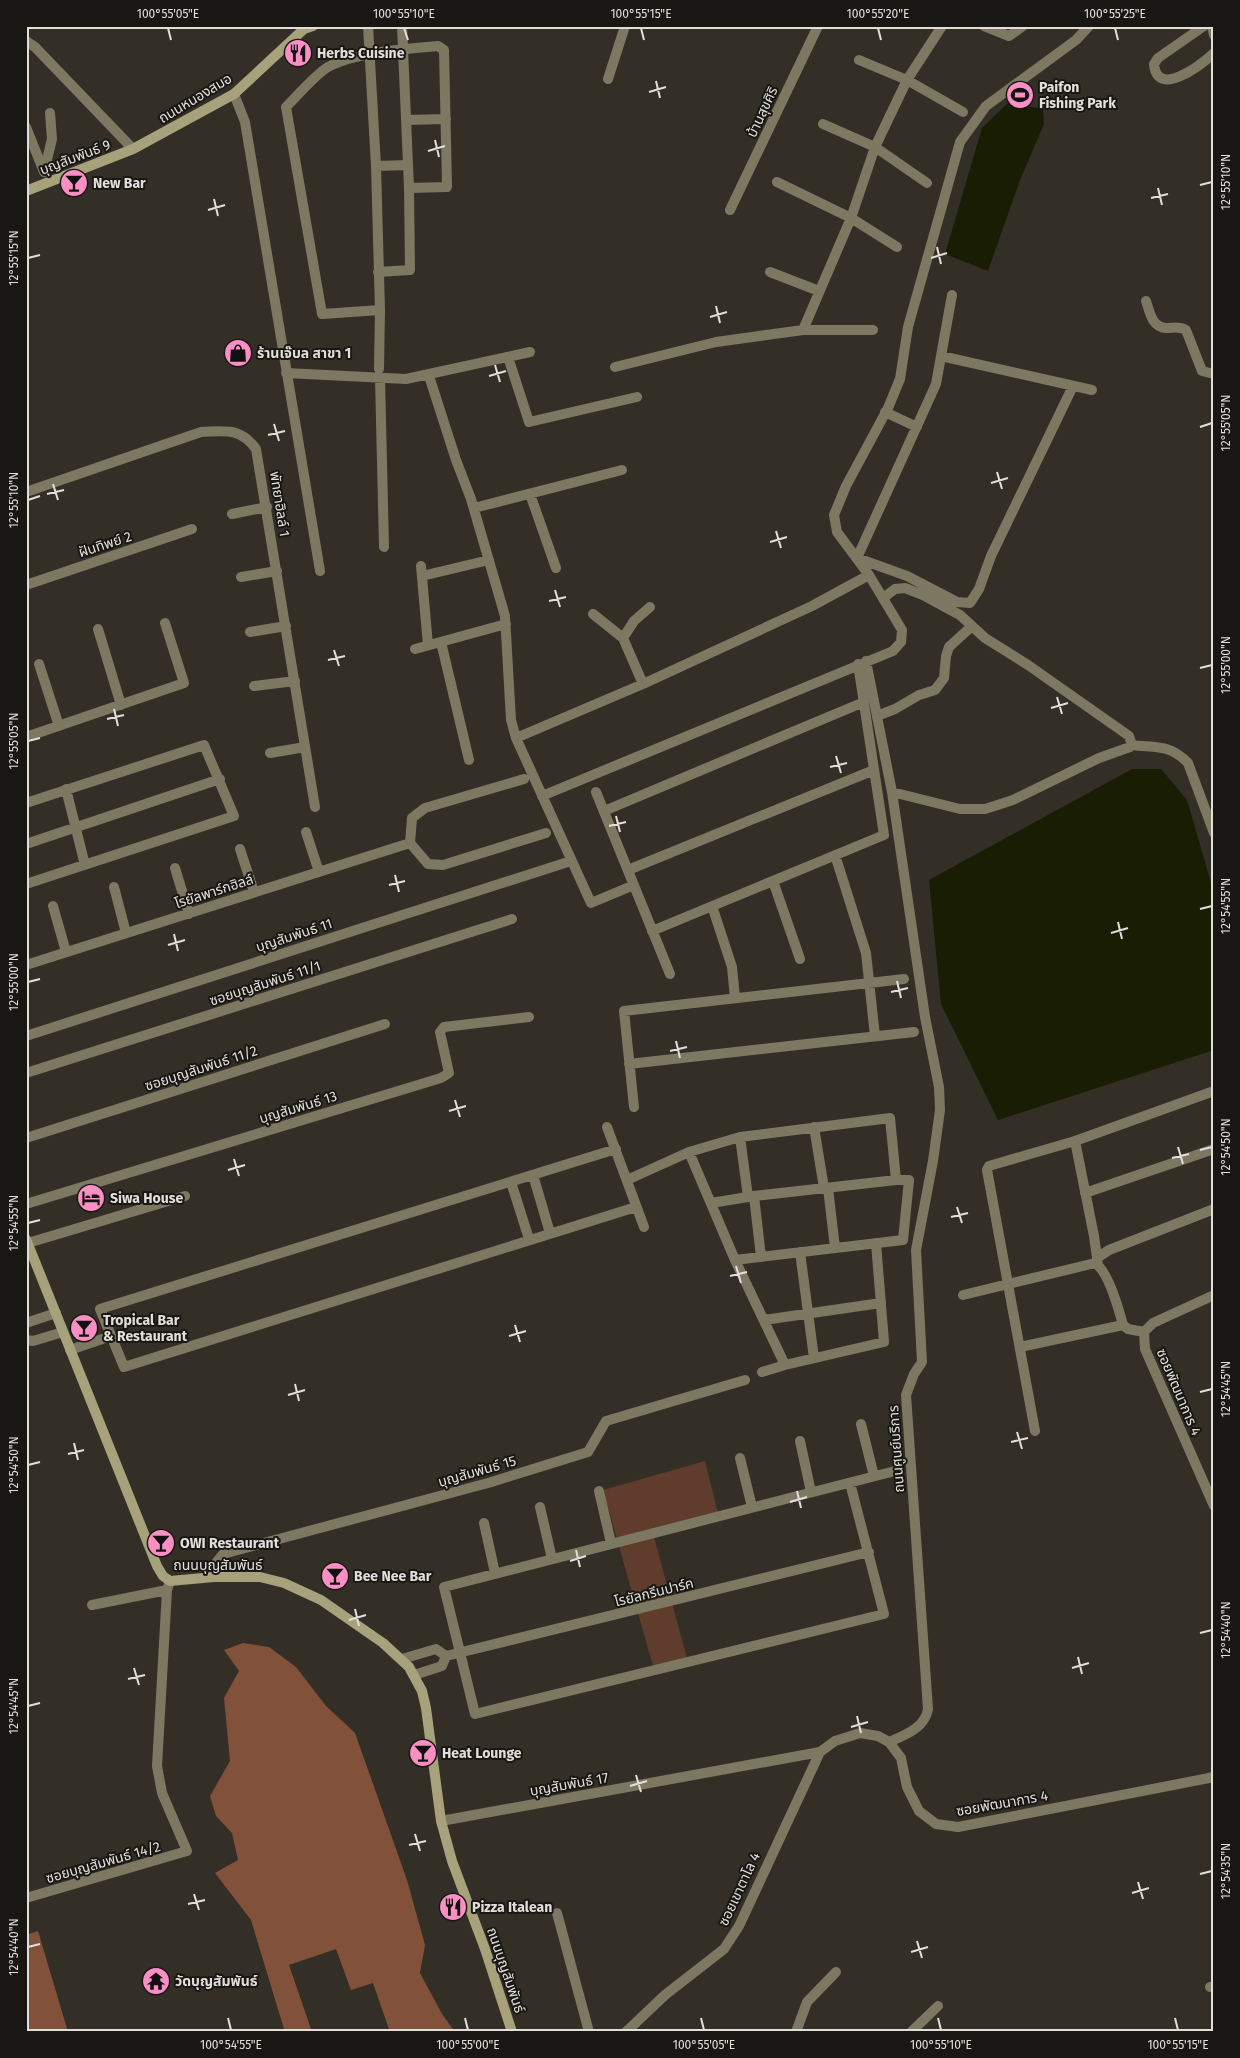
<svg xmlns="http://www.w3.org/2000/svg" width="1240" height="2058" font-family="'Fira Sans','Noto Sans Thai',sans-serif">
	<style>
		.green { fill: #5f3c2c }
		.forest { fill: #825139 }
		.water { fill: #181d03 }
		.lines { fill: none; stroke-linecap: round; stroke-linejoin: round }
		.street { stroke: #7c7861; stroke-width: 10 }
		.secondary { stroke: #a7a17c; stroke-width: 10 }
		.ticks { fill: none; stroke: #e2dfdb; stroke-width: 2 }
		.labels { text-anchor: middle; stroke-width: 4; stroke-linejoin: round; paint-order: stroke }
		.poi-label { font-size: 14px; font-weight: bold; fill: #e2dfdb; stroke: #191714; text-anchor: start }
		.street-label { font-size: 14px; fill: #e2dfdb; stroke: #191714 }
		.neatline { fill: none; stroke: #e2dfdb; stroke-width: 2 }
		.ticks-label { font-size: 12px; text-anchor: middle; fill: #e2dfdb }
	</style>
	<rect width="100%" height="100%" fill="#332f27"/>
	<!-- green -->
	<path class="green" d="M705 1461 718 1513 652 1530 687 1658 653 1666 603 1490Z"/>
	<!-- forest -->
	<path class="forest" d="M243 1643 269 1647 296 1667 326 1706 355 1733 407 1880 425 1945 420 1973 442 2014 455 2032H390L373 1983 351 1990 336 1949 289 1965 312 2032H286L284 2029 251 1920 215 1873 238 1860 232 1833 216 1816 210 1796 230 1761 224 1698 239 1671 224 1650Z
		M38 1931 68 2032H26V1935Z"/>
	<!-- water -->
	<path class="water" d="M1008 103 1043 109 1044 124 1020 180 988 271 945 254 982 128Z
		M1132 769H1161L1187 800 1214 893V1050L998 1120 941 1004 929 880Z"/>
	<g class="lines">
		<!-- street -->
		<path class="street" d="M368 26 376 166 380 310 379 369
			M984 26 1009 36 1023 26
			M1204 26 1158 58 1154 64C1157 99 1201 65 1214 53
			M1212 26 1214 35
			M26 41 35 47 133 149
			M859 60 907 80 963 112
			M608 79 625 26
			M234 94 245 122 320 571
			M406 120 446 119
			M823 124 875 147 927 183
			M26 127 44 172
			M376 166 408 165
			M44 172 52 139 50 113
			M777 182 851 218 897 247
			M730 210 818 26
			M378 272 410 270 409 188 402 26
			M770 272 819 291
			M952 295 936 384 857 558 907 576 957 602 970 603 979 589 991 556 1073 386
			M1146 301C1150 313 1152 327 1166 328 1174 328 1179 326 1186 330L1202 371 1214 374
			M380 310 322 314 286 107C297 96 316 74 328 67 356 52 407 49 438 46L444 50 447 187 409 188
			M803 330 851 218 875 147 907 80 942 26
			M941 356 1092 390
			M508 357 529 422 637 397
			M615 367 716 342 803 330H873
			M286 373 406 379 530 352
			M429 376 456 460 471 499 505 616 511 720 516 738 591 903 634 885
			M380 378 384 547
			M885 412 917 427
			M26 492 201 432C225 431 240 427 256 449L315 807
			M530 494 556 568
			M474 508 622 470
			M232 514 267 507
			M421 566 428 645
			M422 576 489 560
			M241 577 277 571
			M26 585 192 529
			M883 598 895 589 905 588 923 595 960 615 985 638 1028 665 1122 731 1129 736 1132 745 1130 747 1099 758 1013 800 985 809H960L892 792
			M593 614 623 638 643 684
			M98 629 121 705
			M250 632 286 626
			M623 638 634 621 650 607
			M441 642 469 760
			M415 649 506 624
			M866 661 892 792 925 1017 939 1087 940 1110 933 1161 916 1250 922 1362 914 1374 906 1395 928 1709C925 1728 905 1735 889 1742
			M39 664 59 726
			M254 686 295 681
			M877 716 895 709 919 695 935 690 944 678 946 656 949 647 972 626
			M26 737 184 683 165 623
			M516 738 643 684 812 606 869 575
			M1132 745C1156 748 1170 744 1188 763L1214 833
			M270 753 305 747
			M524 779 425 808 412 818 410 843 428 864 443 865 546 833
			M66 789 85 865
			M596 792 670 974
			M542 796 893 651 901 642 902 630 869 575 837 532 834 515 846 486 888 408 900 379 908 327 960 142 986 106 1076 40 1089 26
			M26 803 204 745 234 816 26 884
			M604 811 864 702
			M306 832 319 872
			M26 844 220 779
			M240 849 254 892
			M835 855 866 953 875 1036
			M175 868 189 914
			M628 870 874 770
			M773 881 800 959
			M114 887 126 933
			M53 906 66 952
			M712 906 732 967 735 998
			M652 931 884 835 858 664
			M26 965 410 843
			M26 1036 571 861
			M629 1064 914 1032
			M26 1073 512 919
			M634 1107 624 1011 904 979
			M607 1127 644 1227
			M814 1127 824 1188
			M740 1137 748 1197
			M26 1138 385 1024
			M1075 1141 1214 1091
			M616 1149 100 1309 124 1367 636 1207
			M689 1152 735 1260 785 1365
			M533 1175 550 1233
			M627 1180 689 1152 740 1137 890 1118 896 1180H909L903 1240 735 1260
			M511 1182 529 1239
			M828 1188 835 1248
			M1085 1193 1214 1149
			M754 1196 761 1257
			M711 1203 754 1196 896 1180
			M26 1204 441 1078 449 1073 440 1032 444 1027 529 1017
			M28 1243 185 1196
			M800 1252 814 1358
			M1097 1258 1109 1250 1214 1209
			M963 1295 1095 1263C1108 1271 1119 1310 1123 1325L1128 1329 1144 1332
			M1214 1295 1153 1323 1144 1332 1145 1349 1214 1506
			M764 1320 881 1303
			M26 1323 56 1313
			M26 1340 33 1341 63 1332
			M1020 1347 1123 1325
			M70 1350 111 1336
			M762 1372 785 1365 884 1342 876 1243
			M861 1424 874 1476
			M1035 1431 987 1170 989 1166 1075 1141 1094 1236 1098 1265
			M800 1441 811 1492
			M740 1458 752 1507
			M850 1483 884 1614 475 1714 444 1587 895 1471
			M599 1491 611 1543
			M540 1507 552 1559
			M484 1523 495 1573
			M214 1577 215 1564 223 1554 488 1483 588 1452 606 1421 745 1380
			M92 1605 167 1590
			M446 1656 869 1552
			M402 1659 436 1649 446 1656
			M414 1675 442 1666 446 1656
			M441 1821 820 1752 835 1741 860 1733 878 1736 889 1742 901 1758 907 1787 919 1811 936 1824 958 1827 1214 1777
			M26 1898 187 1851 162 1793 157 1766 167 1590 170 1581
			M557 1913 589 2032
			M1210 1987 1214 1986
			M626 2032 665 1995 724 1949 739 1926 820 1752
			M796 2032 807 2002 836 1972
			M911 2032 938 2006"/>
		<!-- secondary -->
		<path class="secondary" d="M26 191 133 149 234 94 304 29 313 26
			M26 1239 157 1566 163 1576 170 1581 214 1577H260L284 1583 321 1600 383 1643 409 1667 422 1691 426 1708 441 1821 452 1861 485 1949 512 2032"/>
	</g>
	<!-- ticks -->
	<path class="ticks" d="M168 28 171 40M404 28 408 40M641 28 644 40M878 28 881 40M1115 28 1118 40M656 81 660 98M649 92 666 87M435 140 439 157M428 151 445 146M1200 185 1212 182M1158 188 1162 205M1151 198 1168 194M214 199 218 216M208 210 225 205M937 247 941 264M28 258 40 255M931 258 947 253M716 306 720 323M710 317 727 312M495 365 500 382M489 376 506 371M274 424 279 441M1200 427 1212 423M268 435 285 431M997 472 1002 489M991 483 1008 478M53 484 58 500M47 494 64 490M28 500 40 496M776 531 781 548M770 542 787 537M555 590 560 607M549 601 566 597M334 650 339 666M328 660 345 656M1200 668 1212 665M1057 697 1062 714M1051 708 1068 703M114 709 118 726M107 719 124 715M28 741 40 738M836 756 841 773M830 767 847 763M616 816 620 832M609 826 626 822M395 875 399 892M389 885 405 881M1200 909 1212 906M1118 922 1122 939M1111 933 1128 928M174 934 178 951M168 945 185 940M897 981 901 998M28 982 40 979M891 992 908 988M676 1041 680 1058M670 1051 687 1047M455 1100 460 1117M449 1111 466 1106M1178 1147 1183 1164M1200 1150 1212 1147M1172 1158 1189 1154M234 1159 239 1176M228 1170 245 1165M957 1207 962 1223M951 1217 968 1213M28 1223 40 1220M736 1266 741 1283M730 1276 747 1272M515 1325 520 1342M509 1336 526 1331M295 1384 299 1401M1200 1392 1212 1389M288 1395 305 1390M1017 1432 1022 1449M1011 1442 1028 1438M74 1443 78 1460M68 1454 84 1450M28 1465 40 1462M797 1491 801 1508M790 1502 807 1497M576 1550 580 1567M570 1561 586 1556M355 1609 359 1626M349 1620 366 1615M1200 1633 1212 1630M1078 1657 1082 1674M134 1668 139 1685M1072 1668 1089 1663M128 1679 145 1675M28 1706 40 1703M857 1716 861 1733M851 1727 868 1722M636 1775 641 1792M630 1786 647 1781M415 1834 420 1851M409 1845 426 1841M1200 1874 1212 1871M1138 1882 1143 1899M1132 1893 1149 1888M194 1894 199 1910M188 1904 205 1900M917 1941 922 1958M28 1947 40 1944M911 1952 928 1947M228 2018 231 2030M465 2018 468 2030M701 2018 704 2030M938 2018 941 2030M1175 2018 1178 2030"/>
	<!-- icons -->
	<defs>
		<g id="restaurant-disc" transform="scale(1.4375)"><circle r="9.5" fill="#fb8fc4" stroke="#191714"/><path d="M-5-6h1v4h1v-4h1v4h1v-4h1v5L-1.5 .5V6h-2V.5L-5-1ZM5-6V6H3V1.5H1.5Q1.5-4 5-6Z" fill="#111"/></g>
		<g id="stadium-disc" transform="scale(1.4375)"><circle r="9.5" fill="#fb8fc4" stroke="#191714"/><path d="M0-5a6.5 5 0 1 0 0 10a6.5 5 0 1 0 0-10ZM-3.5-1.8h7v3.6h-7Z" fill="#111"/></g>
		<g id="bar-disc" transform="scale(1.4375)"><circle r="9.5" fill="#fb8fc4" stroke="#191714"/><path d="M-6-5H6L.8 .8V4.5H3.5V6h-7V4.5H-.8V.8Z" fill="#111"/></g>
		<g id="shop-disc" transform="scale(1.4375)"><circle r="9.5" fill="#fb8fc4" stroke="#191714"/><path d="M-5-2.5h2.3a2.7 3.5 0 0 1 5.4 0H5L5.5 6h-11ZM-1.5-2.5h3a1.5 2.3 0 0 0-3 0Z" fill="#111"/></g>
		<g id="hotel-disc" transform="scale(1.4375)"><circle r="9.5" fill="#fb8fc4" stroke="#191714"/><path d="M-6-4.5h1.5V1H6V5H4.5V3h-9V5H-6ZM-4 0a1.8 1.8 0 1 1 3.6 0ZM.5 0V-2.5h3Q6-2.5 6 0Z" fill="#111"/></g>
		<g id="temple-disc" transform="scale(1.4375)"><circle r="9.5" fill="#fb8fc4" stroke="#191714"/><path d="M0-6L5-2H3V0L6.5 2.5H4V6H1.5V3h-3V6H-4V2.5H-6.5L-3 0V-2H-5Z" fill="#111"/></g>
	</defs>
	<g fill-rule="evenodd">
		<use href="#restaurant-disc" x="298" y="53"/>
		<use href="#stadium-disc" x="1020" y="95"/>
		<use href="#bar-disc" x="74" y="183"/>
		<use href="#shop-disc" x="238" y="353"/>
		<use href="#hotel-disc" x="91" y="1198"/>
		<use href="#bar-disc" x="84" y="1328"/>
		<use href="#bar-disc" x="161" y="1543"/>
		<use href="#bar-disc" x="335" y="1576"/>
		<use href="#bar-disc" x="423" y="1753"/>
		<use href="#restaurant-disc" x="453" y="1907"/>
		<use href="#temple-disc" x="156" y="1981"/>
	</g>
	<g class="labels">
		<!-- poi labels -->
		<g class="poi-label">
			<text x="317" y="58">Herbs Cuisine</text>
			<text x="1039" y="92">Paifon<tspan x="1039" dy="16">Fishing Park</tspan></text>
			<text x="93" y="188">New Bar</text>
			<text x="257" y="358">ร้านเจ๊บล สาขา 1</text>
			<text x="110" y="1203">Siwa House</text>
			<text x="103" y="1325">Tropical Bar<tspan x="103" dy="16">&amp; Restaurant</tspan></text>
			<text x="180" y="1548">OWI Restaurant</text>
			<text x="354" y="1581">Bee Nee Bar</text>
			<text x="442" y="1758">Heat Lounge</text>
			<text x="472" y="1912">Pizza Italean</text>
			<text x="175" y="1986">วัดบุญสัมพันธ์</text>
		</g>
		<!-- street labels -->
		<g class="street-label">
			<text transform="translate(195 98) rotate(-31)" y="5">ถนนหนองสมอ</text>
			<text transform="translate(762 112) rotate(-65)" y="5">บ้านสุขศิริ</text>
			<text transform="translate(75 157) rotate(-21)" y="5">บุญสัมพันธ์ 9</text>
			<text transform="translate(280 504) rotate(81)" y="5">พัทยาฮิลล์ 1</text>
			<text transform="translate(105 544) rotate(-18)" y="5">ฝันทิพย์ 2</text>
			<text transform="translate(214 891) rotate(-18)" y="5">โรยัลพาร์กฮิลล์</text>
			<text transform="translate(294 935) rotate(-18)" y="5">บุญสัมพันธ์ 11</text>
			<text transform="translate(265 983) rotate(-18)" y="5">ซอยบุญสัมพันธ์ 11/1</text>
			<text transform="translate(201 1068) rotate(-18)" y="5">ซอยบุญสัมพันธ์ 11/2</text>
			<text transform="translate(298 1107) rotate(-17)" y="5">บุญสัมพันธ์ 13</text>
			<text transform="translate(1179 1392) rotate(67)" y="5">ซอยพัฒนาการ 4</text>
			<text transform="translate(896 1449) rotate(-94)" y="5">ถนนศูนย์บริการ</text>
			<text transform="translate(477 1471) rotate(-16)" y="5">บุญสัมพันธ์ 15</text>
			<text x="218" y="1570">ถนนบุญสัมพันธ์</text>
			<text transform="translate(654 1592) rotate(-14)" y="5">โรยัลกรีนปาร์ค</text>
			<text transform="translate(569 1784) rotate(-10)" y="5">บุญสัมพันธ์ 17</text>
			<text transform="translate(1002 1803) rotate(-10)" y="5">ซอยพัฒนาการ 4</text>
			<text transform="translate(103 1862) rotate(-16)" y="5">ซอยบุญสัมพันธ์ 14/2</text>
			<text transform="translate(739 1889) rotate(-65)" y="5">ซอยเขาตาโล 4</text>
			<text transform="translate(506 1970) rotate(71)" y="5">ถนนบุญสัมพันธ์</text>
		</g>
	</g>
	<!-- border -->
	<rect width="1240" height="2058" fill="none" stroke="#191714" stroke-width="55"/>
	<rect x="28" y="28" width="1184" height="2002" class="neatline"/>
	<g class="ticks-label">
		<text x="168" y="18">100°55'05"E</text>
		<text x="404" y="18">100°55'10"E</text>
		<text x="641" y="18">100°55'15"E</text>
		<text x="878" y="18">100°55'20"E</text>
		<text x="1115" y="18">100°55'25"E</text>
		<text transform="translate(1226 182) rotate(-90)" y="4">12°55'10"N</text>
		<text transform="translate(14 258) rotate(-90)" y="4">12°55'15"N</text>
		<text transform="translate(1226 423) rotate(-90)" y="4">12°55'05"N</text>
		<text transform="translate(14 500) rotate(-90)" y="4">12°55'10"N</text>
		<text transform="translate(1226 665) rotate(-90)" y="4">12°55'00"N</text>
		<text transform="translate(14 741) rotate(-90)" y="4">12°55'05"N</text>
		<text transform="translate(1226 906) rotate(-90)" y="4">12°54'55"N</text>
		<text transform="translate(14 982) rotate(-90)" y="4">12°55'00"N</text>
		<text transform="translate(1226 1147) rotate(-90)" y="4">12°54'50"N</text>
		<text transform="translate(14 1223) rotate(-90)" y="4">12°54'55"N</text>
		<text transform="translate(1226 1389) rotate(-90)" y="4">12°54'45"N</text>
		<text transform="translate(14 1465) rotate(-90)" y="4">12°54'50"N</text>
		<text transform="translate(1226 1630) rotate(-90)" y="4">12°54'40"N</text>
		<text transform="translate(14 1706) rotate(-90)" y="4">12°54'45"N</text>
		<text transform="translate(1226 1871) rotate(-90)" y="4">12°54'35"N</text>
		<text transform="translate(14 1947) rotate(-90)" y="4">12°54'40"N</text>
		<text x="231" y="2049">100°54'55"E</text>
		<text x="468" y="2049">100°55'00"E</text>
		<text x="704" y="2049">100°55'05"E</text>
		<text x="941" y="2049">100°55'10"E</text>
		<text x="1178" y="2049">100°55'15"E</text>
	</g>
</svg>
